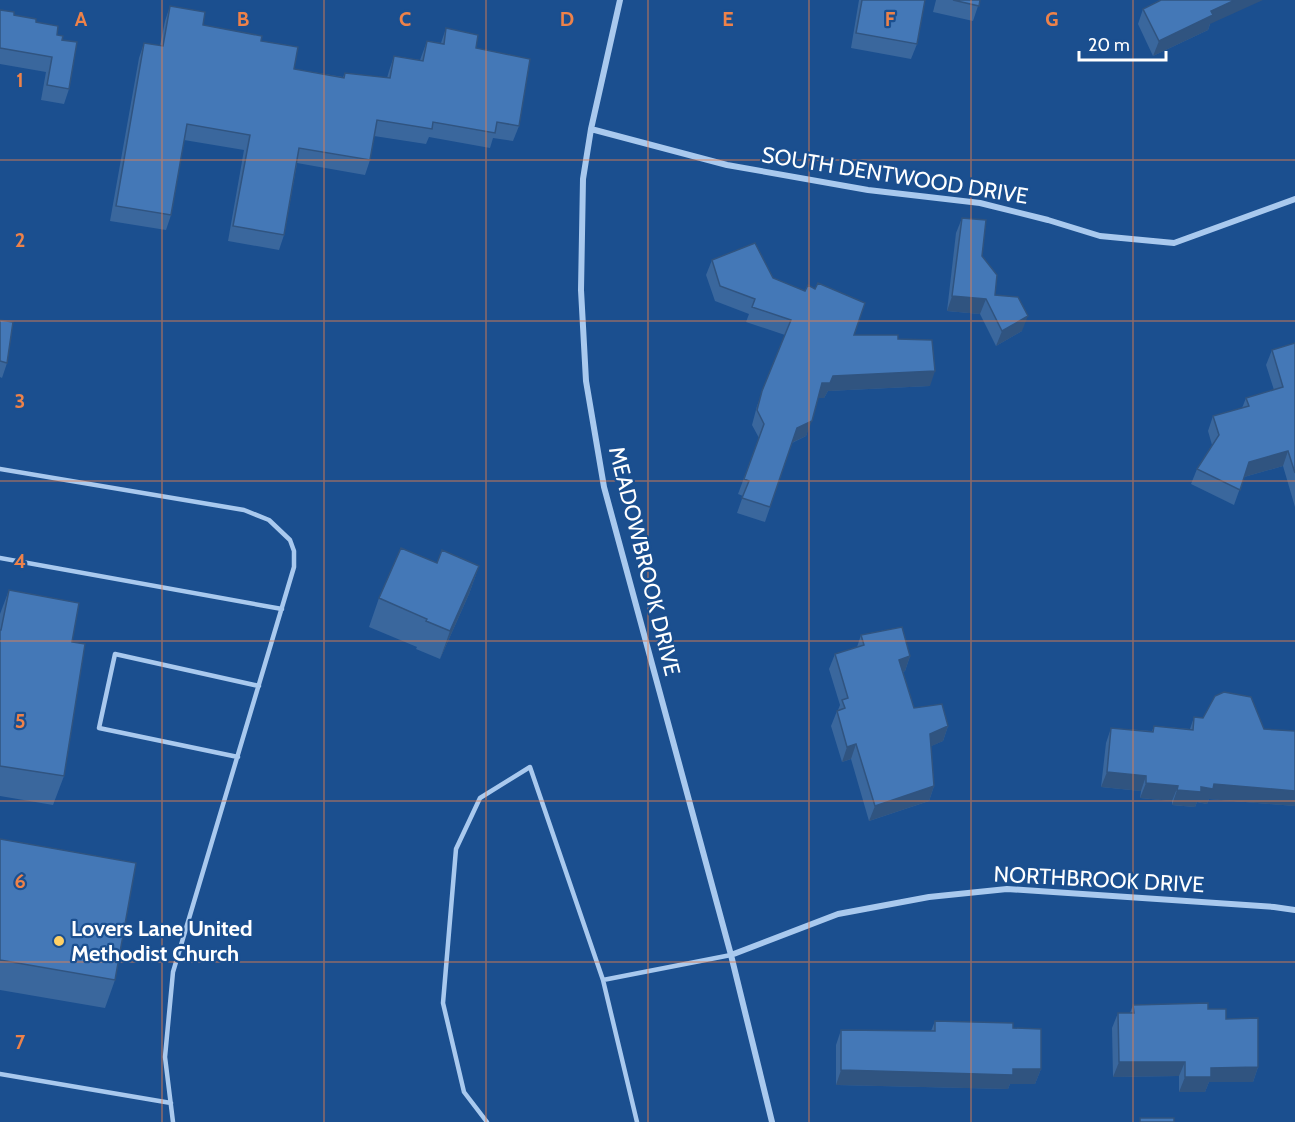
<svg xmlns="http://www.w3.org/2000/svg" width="1295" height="1122" font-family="Cabin,sans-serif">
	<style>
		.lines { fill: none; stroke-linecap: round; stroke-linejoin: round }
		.service { stroke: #a9c9ee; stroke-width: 4.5 }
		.minor { stroke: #a9c9ee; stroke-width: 6 }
		.wall { fill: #3a679d }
		.shaded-wall { fill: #305480 }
		.building { fill: #4478b7; stroke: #305480; stroke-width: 1.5 }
		.grid { fill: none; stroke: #ee8249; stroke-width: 1.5; stroke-opacity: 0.55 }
		.poi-dot { fill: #ffd166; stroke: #1b4f8f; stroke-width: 2 }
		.labels { text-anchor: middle; stroke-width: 4.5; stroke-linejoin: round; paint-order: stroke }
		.street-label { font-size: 22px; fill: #fff; stroke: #1b4f8f }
		.poi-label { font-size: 22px; font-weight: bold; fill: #fff; stroke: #1b4f8f; text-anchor: start }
		.grid-label { font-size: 20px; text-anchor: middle; font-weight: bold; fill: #ee8249; stroke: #1b4f8f; stroke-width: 4.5; stroke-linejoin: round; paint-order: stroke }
	</style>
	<rect width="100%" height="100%" fill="#1b4f8f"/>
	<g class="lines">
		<!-- service -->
		<path class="service" d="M0 469 244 510 269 520 290 540 294 551V567L173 972 165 1057 173 1122
			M0 558 282 609
			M238 757 99 728 115 654 259 686
			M603 980 731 955
			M0 1074 171 1103
			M487 1122 464 1092 443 1003 456 849 480 798 530 767 603 980 637 1122"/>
		<!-- minor -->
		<path class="minor" d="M620 0 591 129 583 179 581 290 586 381 604 487 731 955 772 1122
			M591 129 727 165 868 190 980 203 1048 220 1100 236 1174 243 1295 199
			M731 955 838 914 929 897 1007 889 1274 907 1295 910"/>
	</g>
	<!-- wall -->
	<path class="wall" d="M859 0H925L917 44 911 59 851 48Z
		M936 0H980L973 21 933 12Z
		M170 6 203 25 261 41 294 69 343 77 345 73 387 78 389 71 394 56 420 60 427 41 441 43 446 28 476 48 519 126 513 141 493 138 490 148 429 137 426 144 374 136 370 160 365 175 297 163 284 235 279 250 228 241 244 150 184 140 171 215 166 230 110 221 139 58 144 43 160 46 165 21Z
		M1143 9 1210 24 1208 30 1153 56 1138 24Z
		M0 10 36 22 57 35 62 40 69 89 64 104 41 100 46 72 0 64Z
		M962 218 982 256 995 295 1022 331 996 346 980 314 947 311 956 233Z
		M712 260 773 278 854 335 898 339 930 386 828 391 824 398H818L806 436 792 443 765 522 737 513 743 496 738 494 759 438 752 425 757 406 785 335 746 322 749 314 715 301 706 275Z
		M0 320 7 363 2 378 0 377Z
		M1295 343V507L1283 466 1244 477 1234 505 1191 484 1197 469 1212 445 1208 431 1213 416 1242 408 1246 398 1274 390 1266 365 1272 350Z
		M437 563 479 566 469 594 440 659 416 649 417 647 369 627 379 598Z
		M9 590 72 642 64 776 53 805 0 796V614Z
		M861 635 910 656 905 671 903 672 914 708 948 726 943 741 931 746 934 786 929 801 869 821 851 759 842 762 831 726 837 711 838 710 840 705 829 669 835 654 857 647Z
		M1194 717 1264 729 1295 731V806L1209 799 1207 804 1197 802 1195 807 1172 805V801L1140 798 1141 791 1101 787 1106 743 1111 728 1152 731 1154 726 1190 729Z
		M0 839 115 980 105 1008 0 990Z
		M1133 1005 1226 1019 1258 1067 1253 1082H1209L1205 1092H1179V1076L1113 1077 1112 1028 1118 1013H1130Z
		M935 1021 1013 1028 1041 1069 1035 1084H1010L1008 1089 836 1085V1045L841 1030 931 1031Z"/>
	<!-- shaded-wall -->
	<path class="shaded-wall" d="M1235 0H1263L1210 24 1208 30 1153 56 1159 41 1211 11Z
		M952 296 986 299 980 314 947 311Z
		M1028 316 1022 331 996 346 1002 331Z
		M935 371 930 386 828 391 824 398H816L822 383 833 376Z
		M812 421 806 436 791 443 797 428Z
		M1288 451 1283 466 1244 477 1249 462Z
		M479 566 469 594 440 659 450 631Z
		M910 656 905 671 894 675 899 660Z
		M948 726 943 741 925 749 930 734Z
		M856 744 851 759 842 762 847 747Z
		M1107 772 1146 776 1141 791 1101 787Z
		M1146 783 1178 786 1172 801 1140 798Z
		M1214 784 1295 791V806L1209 799 1207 804 1197 802 1195 807 1172 805 1177 790 1201 787Z
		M934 786 929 801 869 821 875 806Z
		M1119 1062H1185L1179 1076 1113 1077Z
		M1258 1067 1253 1082H1209L1205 1092H1179L1185 1077 1211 1068Z
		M1013 1069H1041L1035 1084H1010L1008 1089 836 1085 841 1070Z"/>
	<!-- building -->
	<path class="building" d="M862 0H925L917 44 856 33Z
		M953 0H980L979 6Z
		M1161 0H1235L1211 11 1213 15 1159 41 1143 9Z
		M170 6 205 12 203 25 262 36 261 41 298 47 294 69 344 78 345 73 390 78 394 56 423 61 427 41 444 44 446 28 478 35 476 48 530 59 519 126 497 122 495 133 433 122 432 129 377 120 370 160 299 148 284 235 233 226 250 135 187 124 171 215 116 206 144 43 163 46Z
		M0 10 14 12V15L36 19V22L58 26 57 35 63 36 62 40 77 42 69 89 47 85 52 57 0 48Z
		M962 218 986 220 982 256 997 275 995 295 1018 297 1028 316 1002 331 986 299 952 296Z
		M755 243 773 278 805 291 808 285 815 289 818 283 865 303 854 335H898V339L932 340 935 371 833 376 830 383H822L812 421 797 428 770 507 742 498 749 481 744 479 764 424 757 410 762 391 791 320 752 307 755 299 720 286 712 260Z
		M0 320 13 322 7 363 0 361Z
		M1295 343V473L1288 451 1249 462 1240 490 1197 469 1219 435 1213 416 1249 406 1246 398 1283 387 1272 350Z
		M401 548 437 563 442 550 479 566 450 631 426 621 427 619 379 598Z
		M9 590 79 603 72 642 85 644 64 776 0 766V630H1Z
		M902 627 910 656 899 660 914 708 942 704 948 726 930 734 934 786 875 806 856 744 847 747 837 711 845 708 842 700 848 698 835 654 864 645 861 635Z
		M1224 692 1251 697 1264 729 1295 731V791L1214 784 1213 789 1201 787V792L1177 790 1178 786 1146 783V776L1107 772 1111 728 1153 732 1154 726 1193 730 1194 717 1203 718 1215 696Z
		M0 839 136 863 115 980 0 960Z
		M1208 1003V1009H1226V1019L1258 1018V1067L1211 1068V1077H1185V1062H1119L1118 1013H1134L1133 1005Z
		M935 1021 1013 1023V1028L1041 1029V1069H1013V1075L841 1070V1030L935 1031Z
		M1140 1118H1174V1122H1140Z"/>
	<!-- grid -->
	<path class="grid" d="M162 0V1122M324 0V1122M486 0V1122M648 0V1122M809 0V1122M971 0V1122M1133 0V1122M0 160H1295M0 321H1295M0 481H1295M0 641H1295M0 801H1295M0 962H1295"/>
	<!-- markers -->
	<circle class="poi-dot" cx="59" cy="941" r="6"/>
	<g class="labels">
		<!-- street labels -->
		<g class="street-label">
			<text transform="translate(895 175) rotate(9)" y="8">SOUTH DENTWOOD DRIVE</text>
			<text transform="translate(645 561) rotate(76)" y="8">MEADOWBROOK DRIVE</text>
			<text transform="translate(1099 879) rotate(3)" y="8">NORTHBROOK DRIVE</text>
		</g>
		<!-- poi labels -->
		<g class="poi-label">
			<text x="71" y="936">Lovers Lane United<tspan x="71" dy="25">Methodist Church</tspan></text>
		</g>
	</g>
	<g class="grid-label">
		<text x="81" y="26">A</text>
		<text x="243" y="26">B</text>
		<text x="405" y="26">C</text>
		<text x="567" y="26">D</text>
		<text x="728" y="26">E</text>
		<text x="890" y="26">F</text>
		<text x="1052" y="26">G</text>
		<text x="20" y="87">1</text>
		<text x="20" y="247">2</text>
		<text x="20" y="408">3</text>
		<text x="20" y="568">4</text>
		<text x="20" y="728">5</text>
		<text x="20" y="888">6</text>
		<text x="20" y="1049">7</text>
	</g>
	<!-- scale -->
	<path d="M1079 51v9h87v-9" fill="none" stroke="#ffffff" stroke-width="3"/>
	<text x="1088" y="51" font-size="18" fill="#ffffff" stroke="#1b4f8f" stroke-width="4.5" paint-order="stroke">20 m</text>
</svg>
